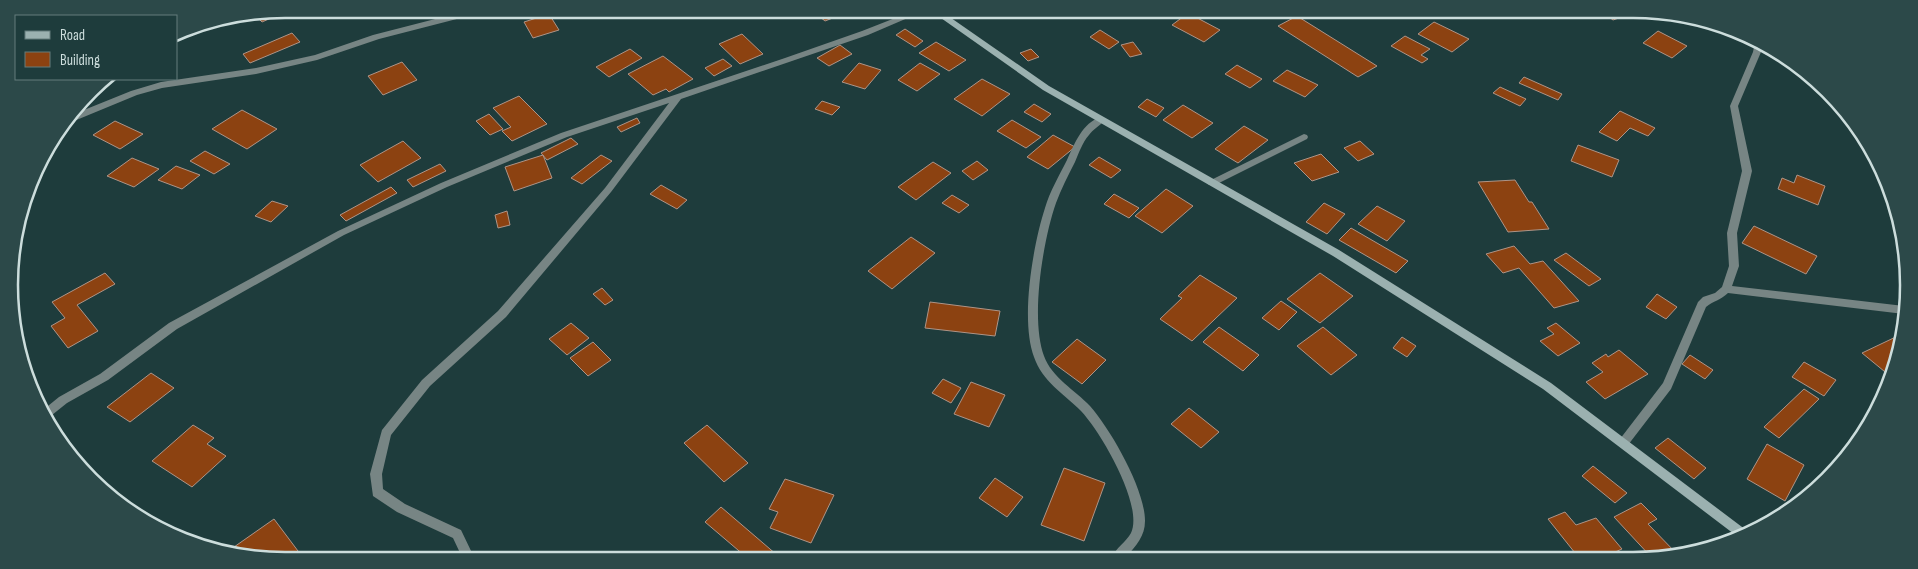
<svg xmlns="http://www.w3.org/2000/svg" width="1918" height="569" font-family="'Sofia Sans Condensed',sans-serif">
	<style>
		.building { fill: #8c4211; stroke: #ae9487 }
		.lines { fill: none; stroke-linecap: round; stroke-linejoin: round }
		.street { fill: #778584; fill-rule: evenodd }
		.secondary { fill: #9bb1b0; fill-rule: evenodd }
		.rim { fill: none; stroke: #ccdddc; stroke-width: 2.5 }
	</style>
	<rect width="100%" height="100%" fill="#1e3c3c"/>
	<!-- building -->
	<path class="building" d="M274 11 278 15 262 22 256 16Z
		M817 11H832L838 16 825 21 814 12Z
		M981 11 1008 12 986 18Z
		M1188 13 1220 30 1204 42 1172 25Z
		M549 14 559 30 533 38 524 22Z
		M1605 14H1631L1613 20Z
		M1297 16 1377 66 1358 77 1278 26Z
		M1434 22 1469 39 1452 52 1418 34Z
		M905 29 923 41 915 47 896 35Z
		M1100 30 1119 42 1109 49 1090 37Z
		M1658 31 1687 46 1672 58 1643 43Z
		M292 33 300 42 250 63 243 54Z
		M742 34 763 54 740 64 719 44Z
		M1405 36 1430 49 1421 55 1428 59 1422 63 1391 46Z
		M936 42 966 60 949 71 919 53Z
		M1133 42 1142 54 1130 57 1121 45Z
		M840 45 852 54 829 66 817 58Z
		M630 49 642 58 609 77 596 67Z
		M1031 49 1039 57 1028 61 1020 53Z
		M663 56 693 79 669 92 666 89 653 95 628 74Z
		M723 59 732 66 714 76 705 68Z
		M402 62 417 80 383 95 368 76Z
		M859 63 881 70 865 89 842 82Z
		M920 63 940 74 917 91 898 80Z
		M1237 65 1262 79 1250 88 1225 74Z
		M1287 70 1318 85 1305 97 1273 81Z
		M1524 77 1562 94 1558 100 1519 83Z
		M982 79 1010 94 982 116 954 99Z
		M1500 87 1526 99 1520 106 1493 93Z
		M519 96 547 124 512 141 502 131 511 127 493 108Z
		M1147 99 1164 108 1156 117 1138 107Z
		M822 101 840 107 832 115 815 109Z
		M1034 104 1051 114 1042 122 1024 112Z
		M1183 105 1213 123 1192 138 1163 120Z
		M242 110 277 129 247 149 212 129Z
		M1620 111 1655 128 1648 136 1630 128 1617 141 1599 132Z
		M489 114 503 129 490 135 476 121Z
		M637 118 640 123 621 132 617 127Z
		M1012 120 1041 137 1026 148 997 131Z
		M115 121 143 134 120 149 93 135Z
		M1244 126 1268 140 1238 163 1215 149Z
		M1053 135 1075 147 1048 169 1027 157Z
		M571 138 578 144 547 160 541 153Z
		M403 141 421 158 378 182 360 165Z
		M1360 141 1374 154 1358 161 1344 148Z
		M1578 145 1619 160 1612 177 1571 161Z
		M205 151 230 164 214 174 190 161Z
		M1321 154 1339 172 1312 181 1294 163Z
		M543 155 552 178 514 191 505 167Z
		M601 155 612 161 582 184 571 178Z
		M1099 157 1121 170 1111 178 1089 165Z
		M132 158 159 169 134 187 107 176Z
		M977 161 988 170 973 180 962 171Z
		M933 162 951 173 916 200 898 187Z
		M440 164 446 171 413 187 407 180Z
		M176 166 200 175 182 189 158 180Z
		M1797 175 1825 186 1818 205 1778 189 1782 178 1794 183Z
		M1515 180 1529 202H1532L1549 229 1508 232 1478 182Z
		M661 185 687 200 677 209 650 194Z
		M391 187 397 193 346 221 340 215Z
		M1166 189 1193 206 1162 233 1135 216Z
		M1114 194 1139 208 1129 218 1104 204Z
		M952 195 969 205 959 213 942 203Z
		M272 201 288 206 271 222 255 216Z
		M1324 203 1345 214 1327 234 1306 222Z
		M1377 206 1405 221 1387 241 1358 224Z
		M507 211 510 225 498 228 495 215Z
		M1754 226 1817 256 1806 274 1742 243Z
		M1351 228 1408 261 1396 273 1339 240Z
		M911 237 935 253 892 289 868 271Z
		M1514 246 1530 264 1543 261 1579 301 1554 308 1519 268 1503 273 1486 254Z
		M1566 253 1601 279 1589 286 1554 260Z
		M105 273 115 284 77 305 98 331 68 348 51 326 65 318 52 302Z
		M1320 273 1353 296 1320 323 1287 299Z
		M1200 275 1237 298 1192 341 1160 319 1182 298 1178 296Z
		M602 288 613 300 605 305 593 294Z
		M1657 294 1677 307 1666 319 1646 307Z
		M1281 301 1297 312 1279 330 1262 318Z
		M930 302 1000 311 995 336 925 328Z
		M571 323 589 338 567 355 549 339Z
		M1556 323 1580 343 1558 356 1540 341 1554 334 1547 328Z
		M1219 327 1259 355 1243 371 1203 342Z
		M1323 327 1357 355 1331 375 1297 346Z
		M1902 334 1904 339 1890 376 1862 353Z
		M1402 337 1416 346 1407 357 1393 348Z
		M1077 339 1106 360 1082 384 1052 362Z
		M593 342 611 360 588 376 570 358Z
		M1619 350 1648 374 1605 399 1586 382 1603 372 1592 363 1606 354 1608 357Z
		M1690 355 1713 370 1705 379 1682 364Z
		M1804 362 1836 380 1824 396 1792 377Z
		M151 373 174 388 130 422 107 407Z
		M943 379 961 388 951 403 932 393Z
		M971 382 1005 395 989 427 954 414Z
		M1804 389 1819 399 1779 438 1764 427Z
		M1189 408 1219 432 1201 448 1171 424Z
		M193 425 214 438 207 444 226 456 192 487 152 461Z
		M707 425 748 463 724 482 684 443Z
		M1668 438 1706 468 1694 479 1655 448Z
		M1767 444 1804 465 1785 501 1747 479Z
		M1593 466 1627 493 1615 503 1582 476Z
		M1064 468 1105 483 1084 541 1041 525Z
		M995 478 1023 497 1007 517 979 498Z
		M785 479 834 495 811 543 770 528 778 512 769 509Z
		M1641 503 1657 519 1648 524 1677 554 1669 558H1652L1614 517Z
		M721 507 777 555 745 556 705 522Z
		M1565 512 1576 525 1596 518 1622 549 1601 558H1579L1548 519Z
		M274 519 298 551 292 555H239L234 547Z"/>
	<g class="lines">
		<!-- street -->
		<path class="street" d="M474 9 485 10 484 12 379 39 317 60 256 74 162 88 137 95 74 121H69L74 114 131 91 161 82 256 68 315 55 373 35Z
			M913 11H924L868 35 681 99 611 192 506 317 430 386 391 435 382 474 383 489 405 504 461 530 473 555H461L453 538 397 512 373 496 370 474 382 430 422 380 498 311 605 188 669 103 567 137 447 187 344 235 177 329 108 380 67 403 47 419 43 410 59 397 100 374 169 323 338 231 441 183 561 133 785 58 862 31Z
			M1755 42 1762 45 1761 52 1738 106 1752 171 1737 233 1739 266 1732 286 1904 306V314L1728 293C1721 300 1713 301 1706 307L1671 389 1628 445 1624 447 1620 445 1618 442 1620 439 1663 383 1698 302 1703 297 1715 293 1722 287 1729 266 1727 233 1742 171 1730 106 1753 52Z
			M1101 117 1105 120C1100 126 1093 129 1089 135 1082 143 1079 153 1075 162 1068 176 1061 189 1056 203 1043 240 1030 319 1044 356 1052 378 1075 390 1090 406 1111 430 1145 489 1145 521 1145 536 1136 546 1126 557H1112C1116 548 1126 542 1131 533 1144 505 1100 431 1081 411 1064 394 1042 381 1034 357 1020 320 1033 245 1045 208 1050 191 1059 176 1067 160 1075 143 1082 123 1101 117Z
			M1304 134 1307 135 1308 137 1307 139 1215 185H1209L1207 183 1209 181Z"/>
		<!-- secondary -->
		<path class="secondary" d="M931 11H941L1049 86 1339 250 1551 383 1750 533 1738 537 1543 389 1333 256 1043 90Z"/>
	</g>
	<!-- crop -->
	<path d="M0 0H1918V569H0ZM285 18H1633A267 267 0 0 1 1900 285V285A267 267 0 0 1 1633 552H285A267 267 0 0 1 18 285V285A267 267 0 0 1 285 18Z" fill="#2c4949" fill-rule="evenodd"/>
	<path class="rim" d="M285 18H1633A267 267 0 0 1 1900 285V285A267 267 0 0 1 1633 552H285A267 267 0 0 1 18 285V285A267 267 0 0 1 285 18Z"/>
	<!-- legend -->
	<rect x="15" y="15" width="162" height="65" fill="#1e3c3c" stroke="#647c7c"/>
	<rect x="25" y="31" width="25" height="8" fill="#9bb1b0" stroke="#647c7c"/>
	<text x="60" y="40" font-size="15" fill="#ccdddc">Road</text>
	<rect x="25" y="52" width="25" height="15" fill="#8c4211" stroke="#647c7c"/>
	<text x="60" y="65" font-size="15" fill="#ccdddc">Building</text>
</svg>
